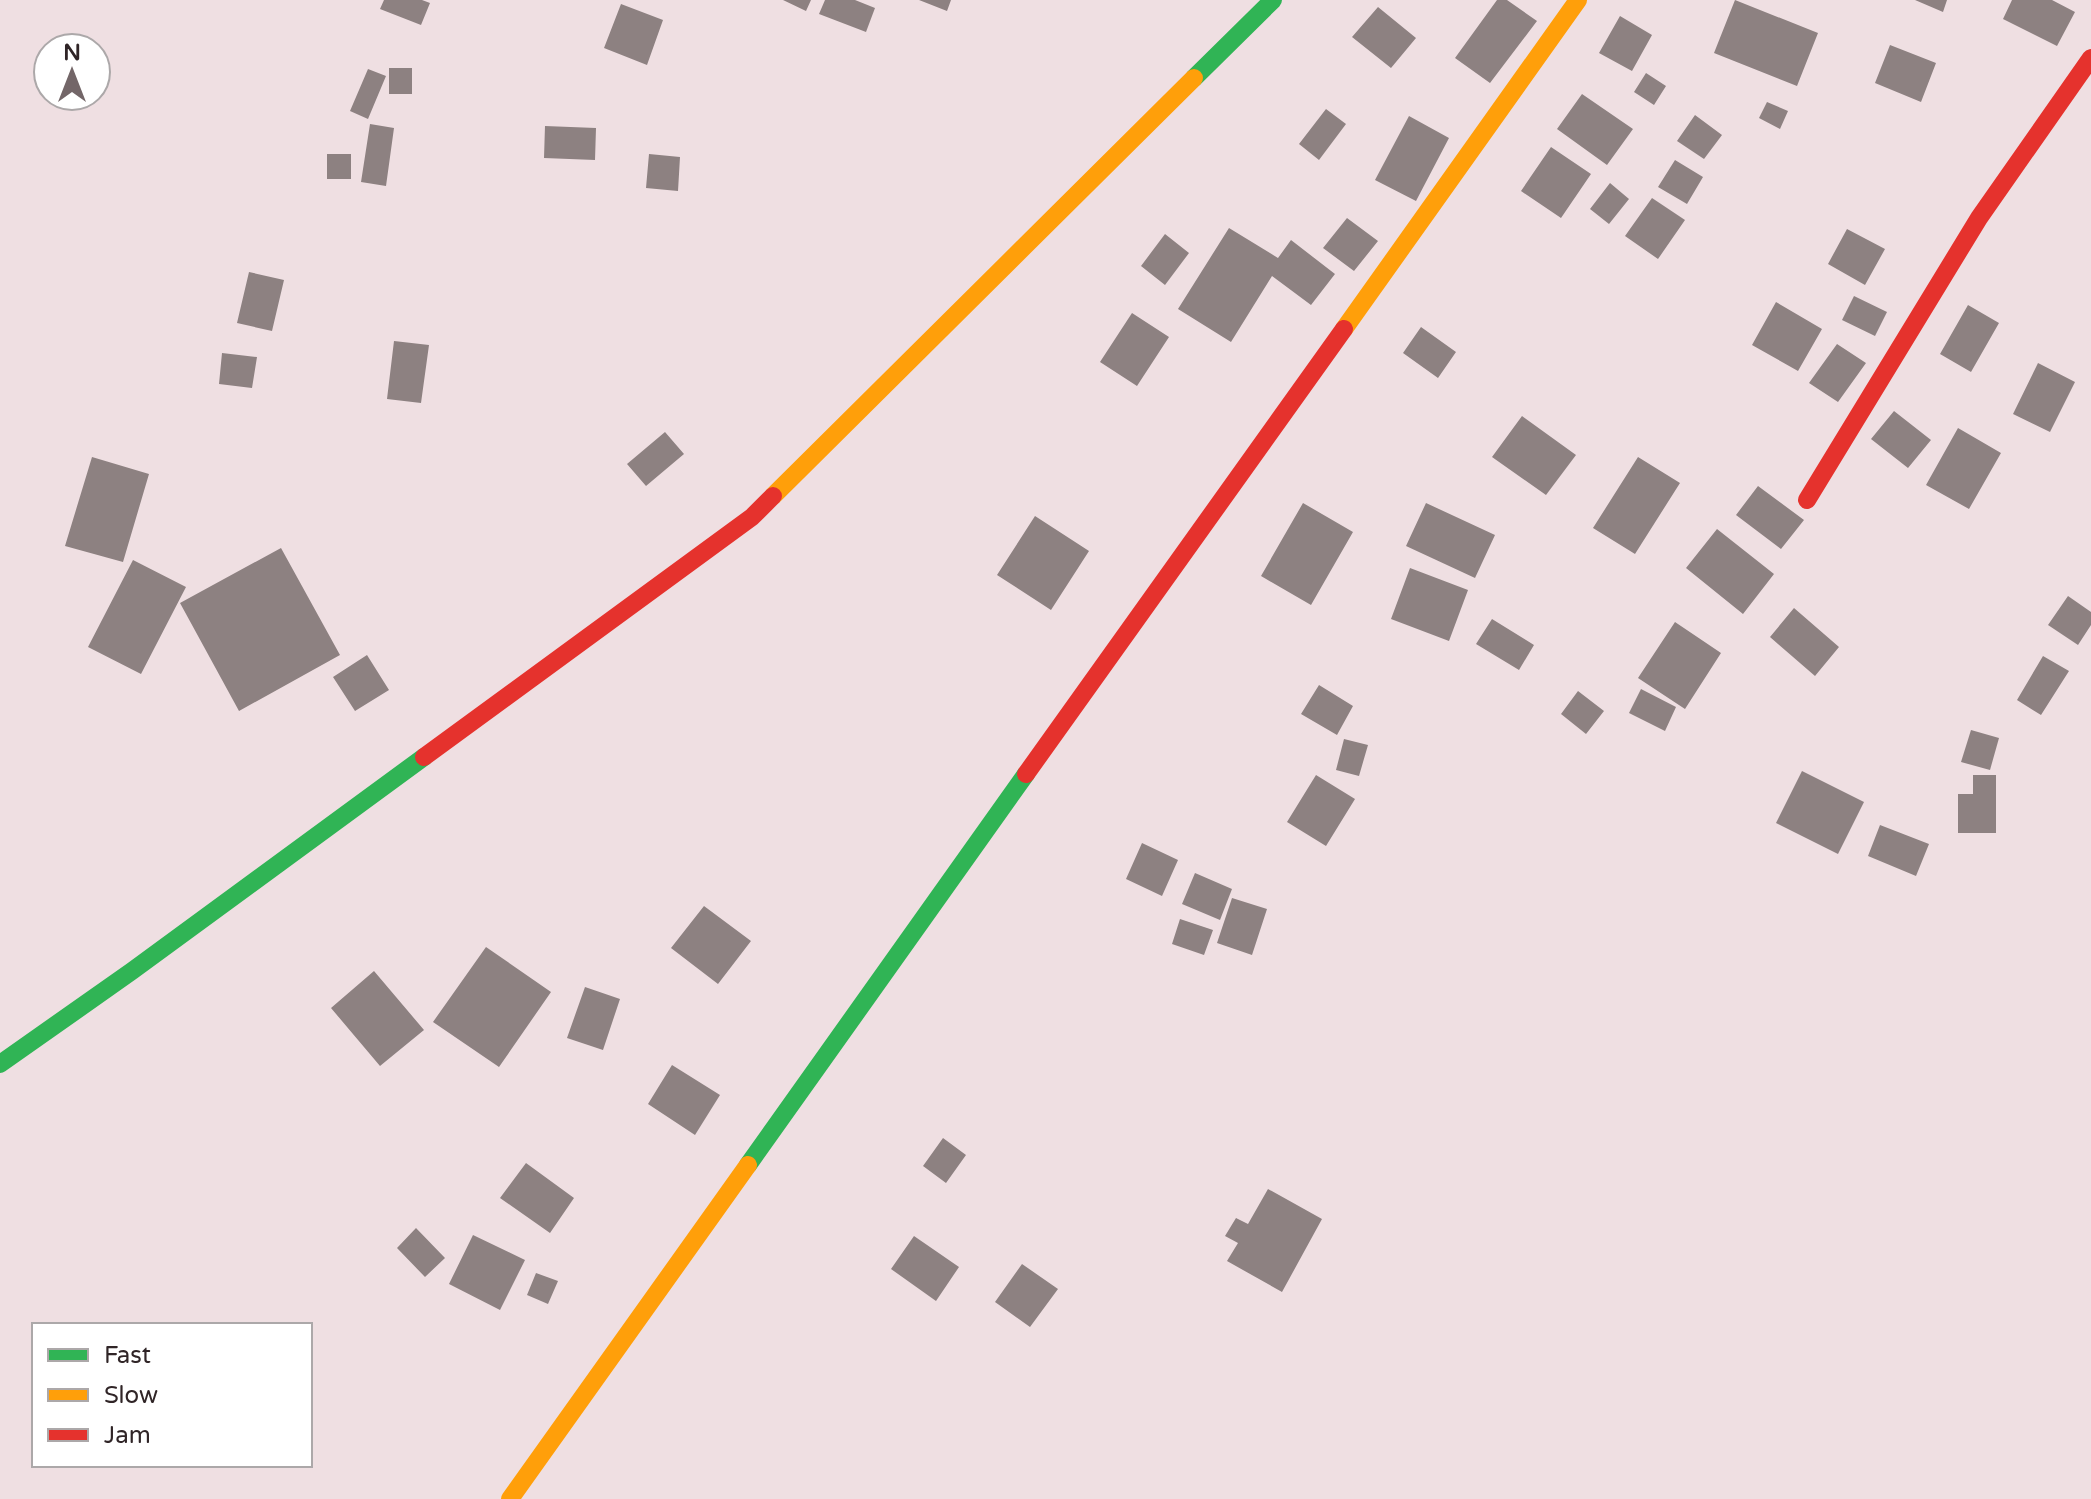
<svg xmlns="http://www.w3.org/2000/svg" width="2091" height="1499" font-family="'Varela Round',sans-serif">
	<style>
		.building { fill: #8d8181 }
		.lines { fill: none; stroke-linecap: round; stroke-linejoin: round }
		.fast { stroke: #30b455; stroke-width: 18 }
		.slow { stroke: #ff9f0a; stroke-width: 18 }
		.jam { stroke: #e5322d; stroke-width: 18 }
	</style>
	<rect width="100%" height="100%" fill="#efdfe2"/>
	<!-- building -->
	<path class="building" d="M384 0H422L430 3 421 25 380 9Z
		M783 0H811L806 11Z
		M825 0H855L875 8 866 32 819 14Z
		M919 0H951L947 11Z
		M1497 0H1507L1537 21 1490 83 1455 58Z
		M1735 0 1818 33 1797 86 1714 53Z
		M1915 0H1947L1943 12Z
		M2012 0H2052L2075 12 2057 46 2003 19Z
		M621 4 663 20 647 65 604 48Z
		M1378 7 1416 38 1391 68 1352 37Z
		M1620 16 1652 35 1632 71 1599 53Z
		M1890 45 1936 63 1921 102 1875 83Z
		M389 68H412V94H389Z
		M368 69 386 76 368 119 350 111Z
		M1646 73 1666 86 1654 105 1634 92Z
		M1582 94 1633 129 1607 165 1557 129Z
		M1767 102 1788 111 1780 129 1759 118Z
		M1326 109 1346 124 1319 160 1299 144Z
		M1695 115 1722 135 1704 159 1677 141Z
		M1409 116 1449 138 1416 201 1375 180Z
		M370 124 394 128 386 186 361 182Z
		M545 126 596 128 595 160 544 158Z
		M1551 147 1591 174 1561 218 1521 191Z
		M327 154H351V179H327Z
		M649 154 680 157 678 191 646 188Z
		M1675 160 1703 177 1687 204 1658 187Z
		M1610 183 1629 199 1609 224 1590 209Z
		M1652 198 1685 220 1658 259 1625 236Z
		M1347 218 1378 241 1354 271 1323 248Z
		M1229 228 1278 258 1291 240 1335 274 1311 305 1272 276 1231 342 1178 309Z
		M1847 229 1885 249 1865 285 1828 264Z
		M1165 234 1189 253 1165 285 1141 266Z
		M249 272 284 280 272 331 237 323Z
		M1854 296 1887 312 1875 336 1842 320Z
		M1776 302 1822 329 1798 371 1752 345Z
		M1968 305 1999 323 1971 372 1940 354Z
		M1132 313 1169 337 1137 386 1100 362Z
		M1421 327 1456 352 1438 378 1403 353Z
		M394 341 429 345 421 403 387 399Z
		M1837 344 1866 363 1838 402 1809 383Z
		M222 353 257 357 252 388 219 384Z
		M2038 363 2075 382 2050 432 2013 414Z
		M1894 411 1931 440 1908 468 1871 439Z
		M1522 416 1576 455 1546 495 1492 457Z
		M1958 428 2001 453 1969 509 1926 485Z
		M665 432 684 454 646 486 627 464Z
		M92 457 149 474 123 562 65 546Z
		M1638 457 1680 483 1635 554 1593 528Z
		M1758 486 1804 520 1781 549 1736 515Z
		M1303 503 1353 532 1311 605 1261 576Z
		M1426 503 1495 535 1475 578 1406 546Z
		M1035 516 1089 551 1051 610 997 575Z
		M1717 529 1774 574 1743 614 1686 568Z
		M281 548 340 655 239 711 180 603Z
		M133 560 186 587 141 674 88 647Z
		M1410 568 1468 590 1449 641 1391 619Z
		M2068 596 2091 612V625L2078 645 2048 625Z
		M1794 608 1839 647 1815 676 1770 637Z
		M1492 619 1534 645 1519 670 1476 644Z
		M1675 622 1721 653 1685 709 1638 678Z
		M367 655 389 690 355 711 333 677Z
		M2043 656 2069 671 2041 715 2017 700Z
		M1319 685 1353 706 1337 735 1301 714Z
		M1641 689 1676 707 1665 731 1629 713Z
		M1578 691 1604 711 1586 734 1561 714Z
		M1971 730 1999 738 1990 770 1961 762Z
		M1344 739 1368 745 1359 776 1336 770Z
		M1802 771 1864 802 1838 854 1776 823Z
		M1316 775 1355 799 1326 846 1287 822Z
		M1973 775H1996V833H1958V794H1973Z
		M1880 825 1929 844 1916 876 1868 856Z
		M1142 843 1178 860 1162 896 1126 879Z
		M1195 873 1232 889 1220 920 1182 904Z
		M1232 898 1267 909 1252 955 1217 943Z
		M704 906 751 941 718 984 671 948Z
		M1180 919 1213 930 1204 955 1172 944Z
		M486 947 551 992 499 1067 433 1022Z
		M374 971 424 1030 380 1066 331 1008Z
		M585 987 620 999 603 1050 567 1038Z
		M672 1065 720 1095 695 1135 648 1104Z
		M943 1138 966 1155 946 1183 923 1166Z
		M526 1163 574 1198 550 1233 500 1198Z
		M1268 1189 1322 1219 1282 1292 1227 1261 1238 1243 1225 1236 1236 1218 1248 1224Z
		M416 1228 445 1258 425 1277 397 1248Z
		M473 1235 525 1260 500 1310 449 1284Z
		M914 1236 959 1267 936 1301 891 1269Z
		M1022 1264 1058 1289 1030 1327 995 1302Z
		M536 1273 558 1281 548 1304 527 1295Z"/>
	<g class="lines">
		<!-- fast -->
		<path class="fast" d="M1194 78 1273 0
			M0 1064 132 971 424 757
			M748 1165 1026 774"/>
		<!-- slow -->
		<path class="slow" d="M1344 329 1578 0
			M773 496 1194 78
			M510 1499 748 1165"/>
		<!-- jam -->
		<path class="jam" d="M1807 500 1979 218 2091 58
			M424 757 752 517 773 496
			M1026 774 1344 329"/>
	</g>
	<!-- legend -->
	<rect x="32" y="1323" width="280" height="144" fill="#ffffff" stroke="#aca8a9" stroke-width="2"/>
	<rect x="48" y="1349" width="40" height="12" fill="#30b455" stroke="#aca8a9" stroke-width="2"/>
	<text x="104" y="1363" font-size="24" fill="#302527">Fast</text>
	<rect x="48" y="1389" width="40" height="12" fill="#ff9f0a" stroke="#aca8a9" stroke-width="2"/>
	<text x="104" y="1403" font-size="24" fill="#302527">Slow</text>
	<rect x="48" y="1429" width="40" height="12" fill="#e5322d" stroke="#aca8a9" stroke-width="2"/>
	<text x="104" y="1443" font-size="24" fill="#302527">Jam</text>
	<!-- north arrow -->
	<g transform="translate(72 72)"><circle r="38" fill="#ffffff" stroke="#aca8a9" stroke-width="2"/>
	<path d="M0-6L14 30L0 20L-14 30Z" fill="#736668"/>
	<text y="-12" font-size="22" font-weight="bold" text-anchor="middle" fill="#302527">N</text>
	</g>
</svg>
